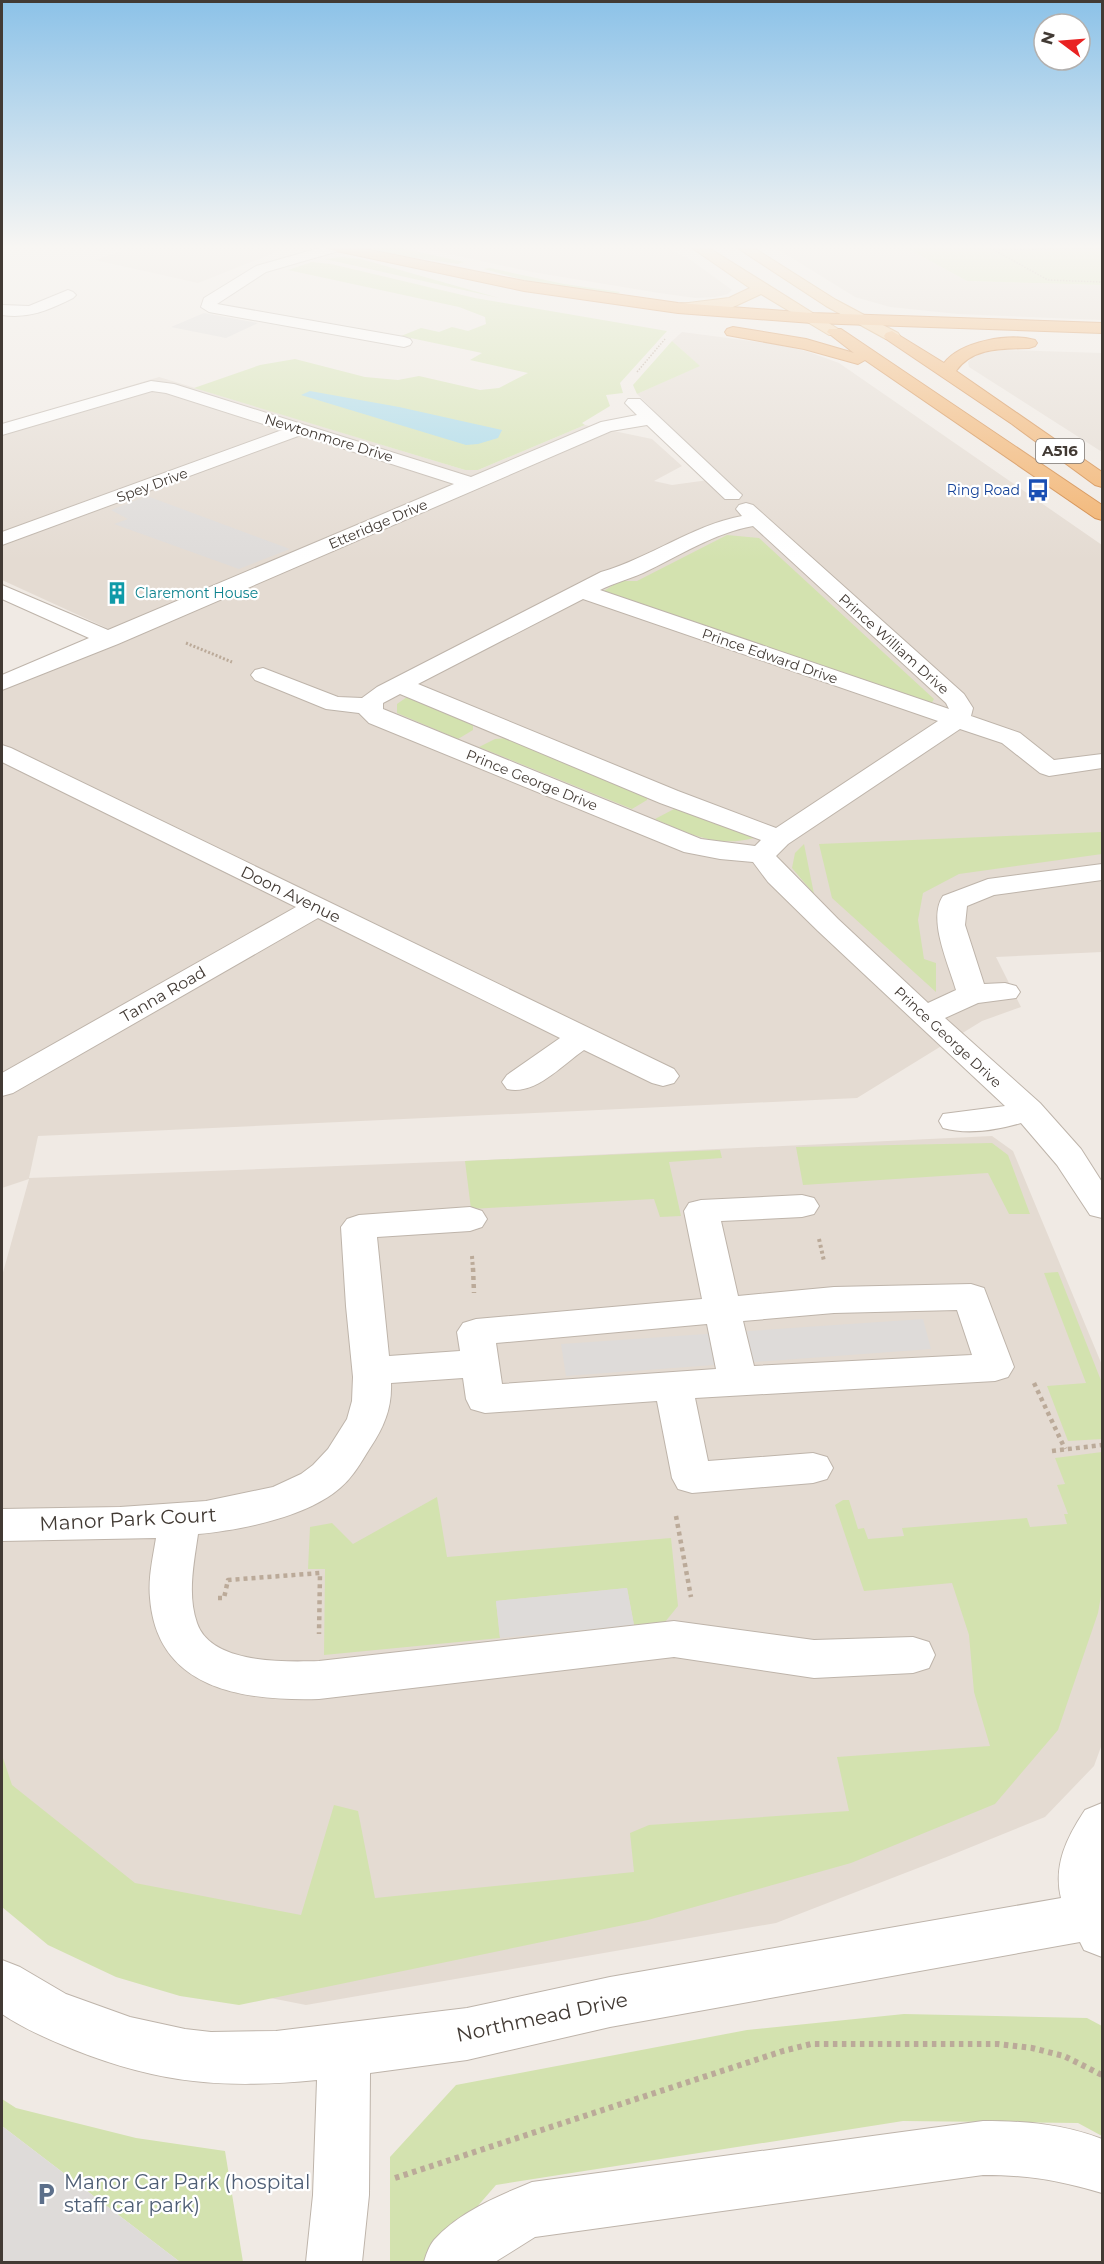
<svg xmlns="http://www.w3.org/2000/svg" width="1104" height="2264" font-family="Montserrat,sans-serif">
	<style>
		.residential { fill: #e4dbd2 }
		.green { fill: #d3e2af }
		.parking { fill: #dedbd9 }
		.water { fill: #a3d8e9 }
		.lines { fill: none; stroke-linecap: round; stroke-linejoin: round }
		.minor-casing { stroke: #beb4aa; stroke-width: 2 }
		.major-casing { stroke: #d9a669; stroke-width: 2 }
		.highway-casing { stroke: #d0843e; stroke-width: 2 }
		.path-far4 { stroke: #ba9; stroke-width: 1.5; stroke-dasharray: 1.5 1.5; stroke-linecap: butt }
		.path-far3 { stroke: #ba9; stroke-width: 3; stroke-dasharray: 2 2; stroke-linecap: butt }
		.path-far2 { stroke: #ba9; stroke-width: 4; stroke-dasharray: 3 3; stroke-linecap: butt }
		.path-far1 { stroke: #ba9; stroke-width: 4.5; stroke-dasharray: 4 4; stroke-linecap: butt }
		.path { stroke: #ba9; stroke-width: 6; stroke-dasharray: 4.5 4.5; stroke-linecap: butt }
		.minor { fill: #fff; fill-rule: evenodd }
		.major { fill: #f6cc97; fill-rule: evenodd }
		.highway { fill: #f2b16c; fill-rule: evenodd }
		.labels { text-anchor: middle; stroke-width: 4.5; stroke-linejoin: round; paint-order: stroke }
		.far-street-label { font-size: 14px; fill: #423a34; stroke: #fff }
		.far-transit-label { font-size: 14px; fill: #164399; stroke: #fff; text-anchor: end }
		.far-culture-label { font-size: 14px; fill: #0d838f; stroke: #fff; text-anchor: start }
		.shield { fill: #fff; stroke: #7b7571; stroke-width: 1.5 }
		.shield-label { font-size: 15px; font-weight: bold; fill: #423a34 }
		.street-label { font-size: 16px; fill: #423a34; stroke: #fff }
		.near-street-label { font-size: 20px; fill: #423a34; stroke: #fff }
		.near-service-label { font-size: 20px; fill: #4e5e75; stroke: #fff; text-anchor: start }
	</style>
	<rect width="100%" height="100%" fill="#f0eae4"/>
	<!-- residential -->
	<path class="residential" d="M139 245H251L279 251 198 283 95 260Z
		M408 245H661L688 258 732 290 728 294 716 297 695 298 659 293 532 272Z
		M771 245H901L967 281 1102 285V320L958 314 890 307 855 297Z
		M682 332 773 344 806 351 839 363 1102 545V952L996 957 1021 1007 982 1021 857 1098 38 1136 29 1178 465 1161 992 1136 1013 1151 1102 1365V1744L1094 1766 1045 1817 949 1856 776 1923 306 2005 165 1977 2 1904V1276L29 1179 2 1188V675L111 630 2 580V424L159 377 465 470H478L585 425 652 439 682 466 654 481 672 485 723 478 637 394 699 366 672 341Z
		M1005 350 1102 353V452L969 367 968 362 972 358 982 353Z"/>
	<!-- green -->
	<path class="green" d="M353 245H387L464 262 458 264 404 256Z
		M901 245H1102V285L967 281Z
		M342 257 361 259 499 298 325 259Z
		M312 262 331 264 475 298 667 331 620 383 623 393 606 395 610 406 582 423 585 425 478 470H465L194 388 260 365 295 359 365 377 398 380 419 376 480 390 499 388 528 373 470 360 482 353 401 336 421 328 439 332 452 327 468 331 486 324 485 317 459 307 288 270Z
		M490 268 564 284 620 292 617 294 534 283 484 269Z
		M672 341 700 366 637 394 633 385Z
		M727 535 759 538 934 699 930 706 602 592 620 581H637Z
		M407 697 473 725V730L458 739 397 713V704Z
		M507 738 647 796V800L632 809 479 747 495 739Z
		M674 809 686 810 754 838C717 848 689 834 655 819Z
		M1102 832V854L959 874 923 893 918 920 924 959 936 963V992L832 898 819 844Z
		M804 844 814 894 792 868 795 853Z
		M992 1143 1008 1155 1030 1214H1009L988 1173 803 1185 796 1147Z
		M720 1150 722 1158 669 1162 681 1216 660 1217 654 1199 471 1209 465 1161Z
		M1058 1272 1102 1383V1439L1068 1441 1047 1386 1086 1383 1044 1273Z
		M1102 1452V1590L1098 1613 1058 1730 995 1804 851 1863 648 1920 239 2005 180 1996 116 1977 48 1945 2 1907V1755L12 1785 135 1883 301 1915 334 1805 358 1811 375 1898 634 1872 630 1833 649 1825 849 1811 837 1757 990 1746 974 1692 969 1635 952 1583 864 1591 835 1505 843 1500H849L858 1529 864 1528 868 1539 904 1536 902 1528 1027 1518 1030 1527 1067 1524 1064 1514H1068L1057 1485 1065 1484 1055 1458Z
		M437 1497 447 1557 671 1538 678 1606 665 1622 634 1625 627 1588 496 1601 500 1638 324 1655 325 1569H308L310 1527 332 1523 353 1544Z
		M904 2014 1087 2018 1102 2026V2136L1078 2123 903 2121 496 2185 429 2262H390V2157L456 2085 747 2030Z
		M2 2099 16 2108 136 2138 225 2151 243 2262H180L2 2126Z"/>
	<!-- parking -->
	<path class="parking" d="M204 313 258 323 226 338 171 327Z
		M147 496 290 549 239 569 114 524 128 519 111 510Z
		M923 1319 931 1349 566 1376 561 1344Z
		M627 1588 634 1625 500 1638 496 1601Z
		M2 2126 180 2262H184H2Z"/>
	<!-- water -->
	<path class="water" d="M310 391 399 407 502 430 498 438 478 444 466 445 301 395Z"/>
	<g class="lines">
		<!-- minor casing -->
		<g class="minor-casing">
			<path id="minor" d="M330 245H342L344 247 342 250 266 272 217 304 404 337 410 339 412 342 410 345 404 347 209 312 201 307 204 298 256 266Z
				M68 290 73 292 76 295 73 298C49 310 29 319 2 315V305L29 306Z
				M151 381 174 384 471 477 601 422 637 415 625 403 628 399H640L742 495 739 499H725L647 425 611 431 118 644 2 690V675L89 638 2 599V585L108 630 454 484 301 435 2 545V532L282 430 166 393 152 391 2 435V424Z
				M746 503 753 505 964 694 973 708 971 716 1020 733 1054 760 1102 754V768L1049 776 1040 773 1002 743 960 729 788 844 776 856 838 919 928 1003 956 990C949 965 927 919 943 896L988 879 1102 864V880L994 895 967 906 965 925 984 984 1005 983 1016 986 1020 992 1016 998 978 1003 945 1018 1040 1103 1081 1149 1102 1182V1218L1090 1215 1057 1165 1021 1123C997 1130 968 1135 943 1128L939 1121 943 1114 1005 1106 818 931 768 882 753 862 720 859 684 852 369 723 359 713 326 709 255 680 251 675 255 670 263 668 338 697 362 698 377 687 601 572C650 558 693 525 742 516L736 509 739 505ZM753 526 946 703 949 709 600 590C614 583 629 579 643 573 679 556 714 533 753 526ZM583 599 938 721 776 828 678 791 418 684ZM400 694 660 803 761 840 755 846 701 839 383 709V703Z
				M2 745 11 748 674 1069 679 1076 674 1083 663 1086 652 1083 584 1050C562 1065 535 1096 507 1089L502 1082 507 1075 560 1038 318 918 13 1093 2 1096V1073L296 907 2 762Z
				M802 1195 814 1198 819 1206 814 1214 802 1217 721 1221 738 1296 834 1287 971 1284 984 1288 1014 1367 1008 1377 995 1381 695 1398 708 1461 813 1453 827 1457 833 1468 827 1479 813 1483 692 1493 678 1489 672 1478 657 1401 485 1413 471 1409 466 1399 463 1378 391 1383C392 1408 384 1427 370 1448 361 1462 354 1476 340 1488 307 1517 241 1530 198 1534 194 1562 187 1595 197 1623 211 1664 284 1662 319 1661L674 1621 814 1640 913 1637 929 1642 935 1655 929 1668 913 1673 814 1678 674 1657 319 1699C244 1701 157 1690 150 1598 148 1578 153 1557 156 1538L2 1541V1509L120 1507 206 1501 273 1487 301 1474 313 1465 328 1449 347 1419 352 1401 353 1377 346 1306 341 1227 347 1219 359 1215 470 1207 482 1211 487 1219 482 1227 470 1231 377 1237 389 1356 460 1351 457 1332 463 1323 476 1319 702 1299 684 1211 689 1203 701 1200ZM957 1310 972 1355 754 1366 743 1321 834 1313ZM707 1324 716 1369 502 1384 496 1343Z
				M1102 1803V1957L1084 1950 1080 1942 610 2027 467 2060 370 2073 369 2195 362 2262H306L313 2195 317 2080C226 2089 161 2084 75 2050 50 2040 24 2029 2 2014V1960L20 1967 66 1994 130 2017 185 2029 211 2032 276 2031 467 2008 610 1977 1061 1898C1053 1865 1067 1837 1085 1810Z
				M983 2121C1025 2121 1063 2124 1102 2139V2193C1057 2180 1030 2175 983 2175L535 2237 495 2262H424C426 2255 429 2246 434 2240 459 2212 498 2196 532 2182Z"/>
		</g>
		<!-- major casing -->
		<g class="major-casing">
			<path id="major" d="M688 245H704L843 332 841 335H829L761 294 733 307 672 311 670 308 672 305 729 298 750 288Z
				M733 245H749L836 300 898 333 900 336 898 339H886L826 306Z"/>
		</g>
		<!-- highway casing -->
		<g class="highway-casing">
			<path id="highway" d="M320 245H345L524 281 678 303 812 313 1102 323V333L812 323 678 313 524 291 327 249Z
				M733 327 806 339 854 353 827 332 829 329H841L1102 505V520L1095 518 865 360 858 364 804 349 727 335 725 332 727 329Z
				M892 331 944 363C961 341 1009 333 1035 340L1037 343 1035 346 1029 348C1002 349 973 347 956 371L1102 472V487L1095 485 1012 424 886 339 884 336 886 333Z"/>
		</g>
		<!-- path-far4 -->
		<path class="path-far4" d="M985 245 1048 280 1102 282
			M996 250 1102 248
			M637 372 665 339"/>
		<!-- path-far3 -->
		<path class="path-far3" d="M186 643 232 662"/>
		<!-- path-far2 -->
		<path class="path-far2" d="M819 1239 824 1261
			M472 1256 473 1270"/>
		<!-- path-far1 -->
		<path class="path-far1" d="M473 1268 474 1293
			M1034 1383 1065 1449
			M1052 1451 1102 1445
			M676 1516 691 1597
			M218 1598H224L228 1580 320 1573 319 1634"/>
		<!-- path -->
		<path class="path" d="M395 2178 783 2051 811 2044H998L1032 2048 1064 2056 1102 2075"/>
		<!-- minor -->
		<use href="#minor" class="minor"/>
		<!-- major -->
		<use href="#major" class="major"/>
		<!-- highway -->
		<use href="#highway" class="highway"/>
	</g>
	<!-- sky -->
	<linearGradient id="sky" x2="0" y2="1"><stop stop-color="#8cc2e8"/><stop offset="0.44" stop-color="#f8f6f3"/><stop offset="1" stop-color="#f8f6f3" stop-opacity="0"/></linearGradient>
	<rect width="1104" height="561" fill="url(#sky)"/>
	<!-- icons -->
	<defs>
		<g id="bus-bare" transform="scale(1.8)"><path d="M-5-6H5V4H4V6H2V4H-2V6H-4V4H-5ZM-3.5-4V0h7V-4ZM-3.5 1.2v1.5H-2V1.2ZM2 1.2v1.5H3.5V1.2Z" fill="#1a4fb4" stroke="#fff" stroke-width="2.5" paint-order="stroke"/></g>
		<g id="building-bare" transform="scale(1.8)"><path d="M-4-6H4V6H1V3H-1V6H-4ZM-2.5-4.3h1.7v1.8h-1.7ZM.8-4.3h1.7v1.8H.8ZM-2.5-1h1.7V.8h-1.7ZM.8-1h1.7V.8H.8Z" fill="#0f9aa8" stroke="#fff" stroke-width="2.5" paint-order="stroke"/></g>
		<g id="parking-bare" transform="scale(1.8)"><path d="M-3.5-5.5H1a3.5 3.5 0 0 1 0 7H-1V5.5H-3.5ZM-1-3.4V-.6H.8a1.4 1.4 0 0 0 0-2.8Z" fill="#5c6f8a" stroke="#fff" stroke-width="2.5" paint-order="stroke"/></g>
	</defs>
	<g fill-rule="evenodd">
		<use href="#bus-bare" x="1038" y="490"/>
		<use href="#building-bare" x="117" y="593"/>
		<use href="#parking-bare" x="46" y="2194"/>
	</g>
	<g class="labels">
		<!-- far-street labels -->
		<g class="far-street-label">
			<text transform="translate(329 438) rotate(17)" y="5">Newtonmore Drive</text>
			<text transform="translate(152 485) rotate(-20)" y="5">Spey Drive</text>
			<text transform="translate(378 524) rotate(-23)" y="5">Etteridge Drive</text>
			<text transform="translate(894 644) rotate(42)" y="5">Prince William Drive</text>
			<text transform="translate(770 656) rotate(19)" y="5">Prince Edward Drive</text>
			<text transform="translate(532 780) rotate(22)" y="5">Prince George Drive</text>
			<text transform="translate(948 1037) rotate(43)" y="5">Prince George Drive</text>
		</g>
		<!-- far-transit labels -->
		<g class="far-transit-label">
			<text x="1020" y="495">Ring Road</text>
		</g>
		<!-- far-culture labels -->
		<g class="far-culture-label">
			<text x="135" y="598">Claremont House</text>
		</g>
		<!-- shield labels -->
		<rect class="shield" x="1036" y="439" width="48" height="24" rx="4.5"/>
		<g class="shield-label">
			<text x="1060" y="456">A516</text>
		</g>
		<!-- street labels -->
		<g class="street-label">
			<text transform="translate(291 894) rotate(26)" y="6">Doon Avenue</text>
			<text transform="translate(163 994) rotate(-30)" y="6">Tanna Road</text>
		</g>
		<!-- near-street labels -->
		<g class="near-street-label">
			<text transform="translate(128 1519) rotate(-3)" y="7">Manor Park Court</text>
			<text transform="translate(542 2017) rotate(-12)" y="7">Northmead Drive</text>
		</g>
		<!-- near-service labels -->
		<g class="near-service-label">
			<text x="64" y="2189">Manor Car Park (hospital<tspan x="64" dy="23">staff car park)</tspan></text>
		</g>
	</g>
	<!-- border -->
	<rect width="1104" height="2264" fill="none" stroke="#423a34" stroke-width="6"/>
	<!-- north arrow -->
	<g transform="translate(1062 42) rotate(286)"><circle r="28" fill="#ffffff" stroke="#b3b0ae" stroke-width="1.5"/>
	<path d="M0-4.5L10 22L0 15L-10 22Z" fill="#e92222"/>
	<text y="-9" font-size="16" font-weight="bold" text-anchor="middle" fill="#423a34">N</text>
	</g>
</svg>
